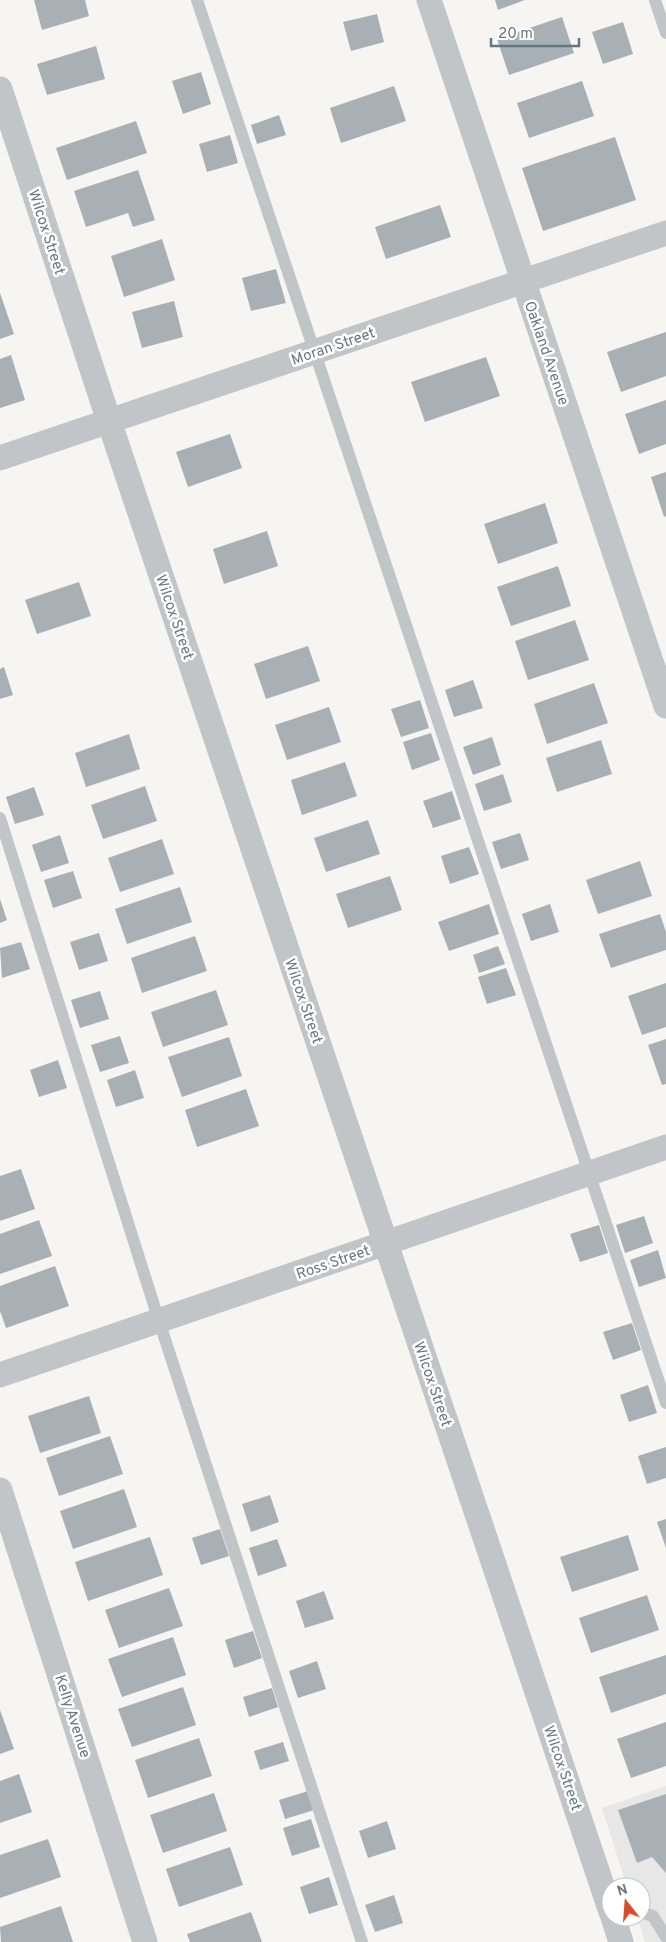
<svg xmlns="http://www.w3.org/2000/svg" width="666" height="1942" font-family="Overpass,sans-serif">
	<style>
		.built { fill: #e6e7e6 }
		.building { fill: #a8b0b5 }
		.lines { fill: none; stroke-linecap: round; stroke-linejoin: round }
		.service { stroke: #c1c5c8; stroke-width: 12 }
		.minor { stroke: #c1c5c8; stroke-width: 25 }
		.labels { text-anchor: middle; stroke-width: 5; stroke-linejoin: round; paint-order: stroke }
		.street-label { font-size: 15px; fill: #667782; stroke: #fff }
	</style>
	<rect width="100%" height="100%" fill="#f6f5f2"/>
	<!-- built -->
	<path class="built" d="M666 1786V1942H645L637 1917H641V1887H627L602 1808Z"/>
	<!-- building -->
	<path class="building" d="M34 0H85L89 16 42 30Z
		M495 0H525L498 10Z
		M377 14 384 42 351 51 343 22Z
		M562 17 574 53 509 75 497 39Z
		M623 22 633 54 603 64 592 32Z
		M96 46 105 79 47 95 37 64Z
		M201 72 211 104 183 114 172 81Z
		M582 81 594 116 529 138 517 103Z
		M394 86 406 121 341 143 330 108Z
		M279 115 286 135 257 144 251 125Z
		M136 121 147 153 67 180 56 148Z
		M230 135 238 163 207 172 199 144Z
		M615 137 636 200 543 231 522 168Z
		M138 170 155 220 133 227 128 213 86 227 74 191Z
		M440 205 451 237 386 259 375 227Z
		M162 239 175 280 124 297 111 256Z
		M276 269 286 303 251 311 242 278Z
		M0 293 14 334 0 339Z
		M174 301 183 337 142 348 132 312Z
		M666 332V376L621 392 607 352Z
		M11 355 25 400 0 408V359Z
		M486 357 500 396 425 422 411 382Z
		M666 400V444L639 454 625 414Z
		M230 434 242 468 188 487 176 452Z
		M666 472V516L664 517 651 477Z
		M545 503 558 543 498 564 484 524Z
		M267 531 278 566 224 584 213 549Z
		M558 566 571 606 511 626 497 587Z
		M79 582 91 616 37 634 25 600Z
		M575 620 589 660 528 680 515 641Z
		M308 646 320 681 266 699 254 664Z
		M4 667 13 695 0 699V669Z
		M473 680 483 708 454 717 445 690Z
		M594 683 608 723 547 744 534 704Z
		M420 700 429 728 401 737 391 709Z
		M329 707 341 742 287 760 275 725Z
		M431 733 440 760 412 770 403 742Z
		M129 734 140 769 86 787 75 753Z
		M492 737 501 765 473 775 463 747Z
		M601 740 612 774 557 792 546 758Z
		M345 762 357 796 302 815 291 780Z
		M503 774 512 802 484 811 475 784Z
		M145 786 157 821 103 839 91 805Z
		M34 787 44 815 15 824 6 797Z
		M452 791 461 819 433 828 423 801Z
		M368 820 380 854 326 872 314 838Z
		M520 833 529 860 501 869 492 842Z
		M60 835 69 863 41 872 32 845Z
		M162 839 174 874 120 892 108 858Z
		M469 847 479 874 450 884 441 856Z
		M640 861 652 896 598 914 586 880Z
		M73 871 82 898 53 908 44 880Z
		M390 876 402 910 348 928 336 894Z
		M180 887 192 922 127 944 115 909Z
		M0 899 7 920 0 923Z
		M489 904 499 934 449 951 438 922Z
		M550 904 559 932 531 941 522 914Z
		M660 914 666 932V950L611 968 599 934Z
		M99 933 108 961 79 970 70 942Z
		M195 936 207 971 142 993 131 958Z
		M21 942 30 969 2 978 0 948Z
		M498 946 505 964 479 973 473 955Z
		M506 968 516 995 487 1004 478 977Z
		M666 983V1027L642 1035 628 996Z
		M216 990 228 1025 163 1047 151 1012Z
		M100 991 109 1019 80 1028 71 1000Z
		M120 1036 129 1063 100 1072 91 1045Z
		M229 1037 242 1076 182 1097 168 1057Z
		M666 1039V1084L662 1085 648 1045Z
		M58 1060 67 1088 39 1097 30 1070Z
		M135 1070 144 1098 116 1107 107 1080Z
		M246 1089 259 1126 197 1147 185 1110Z
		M21 1169 35 1209 0 1221V1176Z
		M644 1216 653 1243 625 1253 616 1225Z
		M39 1220 52 1256 0 1274V1234Z
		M599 1225 608 1253 580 1262 570 1234Z
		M658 1250 666 1278 639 1287 630 1260Z
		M55 1266 69 1306 6 1328 0 1311V1286Z
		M632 1323 641 1350 613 1360 603 1332Z
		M648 1385 657 1413 629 1422 620 1395Z
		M89 1396 101 1433 40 1453 28 1416Z
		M110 1436 123 1474 59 1496 46 1458Z
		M666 1447V1478L647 1484 638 1456Z
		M124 1489 137 1527 73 1549 60 1511Z
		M270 1495 279 1522 251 1532 242 1504Z
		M666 1519V1548L657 1522Z
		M220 1529 229 1556 201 1565 192 1538Z
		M628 1535 639 1570 572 1592 560 1557Z
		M150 1537 163 1575 88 1601 75 1562Z
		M277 1539 287 1566 258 1576 249 1548Z
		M169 1588 183 1626 119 1648 105 1610Z
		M324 1591 334 1619 305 1628 296 1601Z
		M647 1595 659 1630 591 1653 579 1618Z
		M253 1631 262 1658 234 1668 225 1640Z
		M173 1637 186 1675 122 1697 108 1659Z
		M666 1655V1694L611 1713 599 1677Z
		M317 1661 326 1689 298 1698 289 1671Z
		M183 1687 196 1725 132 1747 118 1709Z
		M272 1688 278 1707 249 1717 243 1697Z
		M0 1710 14 1749 0 1754Z
		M666 1722V1766L631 1778 617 1739Z
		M199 1738 212 1776 148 1798 135 1760Z
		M283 1742 289 1761 260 1770 254 1751Z
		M19 1774 32 1812 0 1823V1781Z
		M308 1791 314 1810 285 1819 279 1800Z
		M214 1793 227 1831 163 1853 150 1815Z
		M666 1794V1873L652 1857 637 1863 618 1810Z
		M311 1819 320 1847 292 1856 283 1828Z
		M387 1821 396 1849 368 1858 359 1831Z
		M48 1839 61 1877 0 1898V1855Z
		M230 1847 243 1885 179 1907 166 1869Z
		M329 1877 338 1905 309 1914 300 1887Z
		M394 1895 403 1923 375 1932 365 1905Z
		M61 1906 73 1942H1L0 1927Z
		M251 1912 262 1942H190L187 1934Z"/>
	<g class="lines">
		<!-- service -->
		<path class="service" d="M197 0C350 469 513 934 666 1403
			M655 0 666 33
			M0 818 159 1321 362 1942
			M641 1912 653 1916 666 1937"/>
		<!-- minor -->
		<path class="minor" d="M429 0 666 706
			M0 89 109 421 611 1912
			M0 458 666 233
			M0 1375 666 1147
			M0 1490 145 1942
			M613 1917 621 1942"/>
	</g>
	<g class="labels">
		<!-- street labels -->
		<g class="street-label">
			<text transform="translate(47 232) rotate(72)" y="5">Wilcox Street</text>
			<text transform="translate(333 346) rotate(-19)" y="5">Moran Street</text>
			<text transform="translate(547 353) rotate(71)" y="5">Oakland Avenue</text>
			<text transform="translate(175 617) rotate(71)" y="5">Wilcox Street</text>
			<text transform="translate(304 1001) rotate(71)" y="5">Wilcox Street</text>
			<text transform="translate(333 1262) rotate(-19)" y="5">Ross Street</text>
			<text transform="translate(433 1384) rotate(71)" y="5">Wilcox Street</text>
			<text transform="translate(73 1716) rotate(72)" y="5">Kelly Avenue</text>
			<text transform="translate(563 1768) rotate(71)" y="5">Wilcox Street</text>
		</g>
	</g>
	<!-- north arrow -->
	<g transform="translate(626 1902) rotate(343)"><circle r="24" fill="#ffffff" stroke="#c2c9cd"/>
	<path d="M0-4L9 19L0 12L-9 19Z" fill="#db4c2c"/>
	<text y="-8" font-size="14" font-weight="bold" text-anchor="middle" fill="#667782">N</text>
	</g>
	<!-- scale -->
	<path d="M491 38v8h88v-8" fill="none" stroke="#667782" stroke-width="2.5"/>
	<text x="498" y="38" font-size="15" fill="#667782" stroke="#ffffff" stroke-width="4" paint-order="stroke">20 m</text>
</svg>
